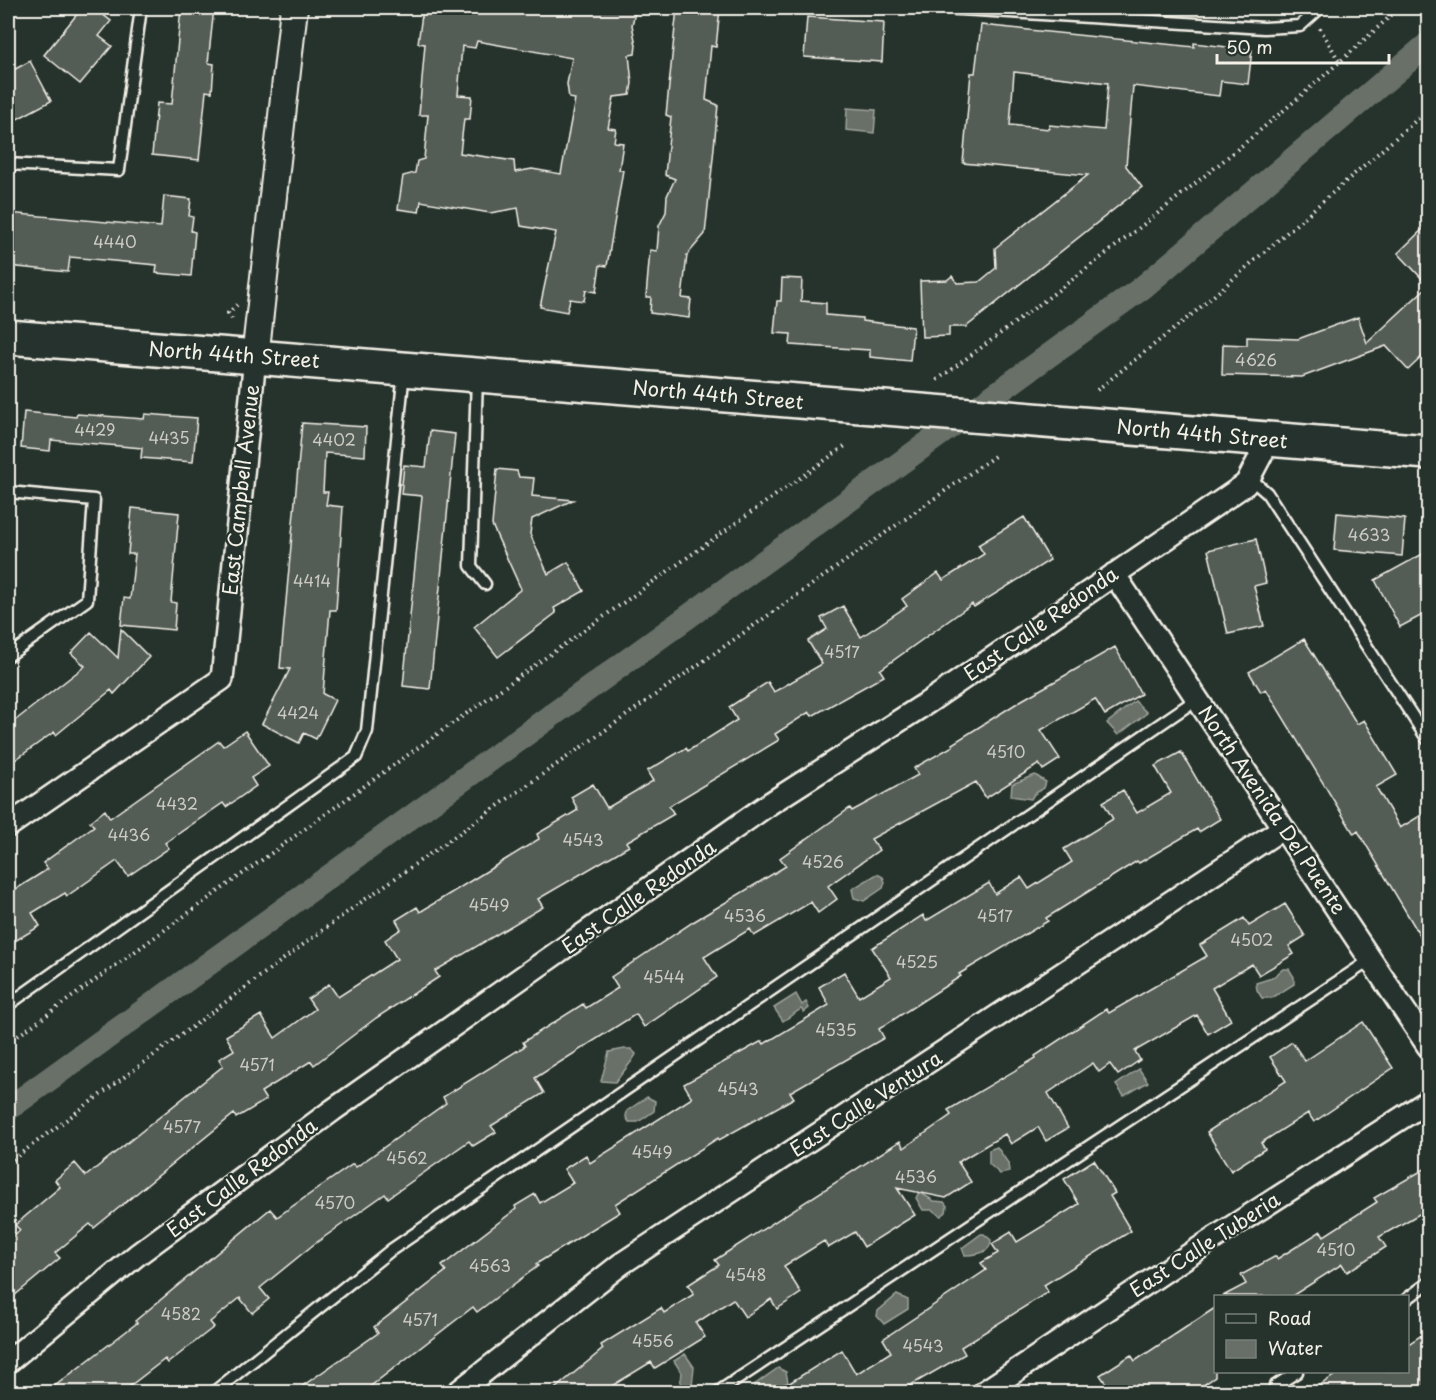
<svg xmlns="http://www.w3.org/2000/svg" width="1436" height="1400" font-family="'Playpen Sans',sans-serif">
	<style>
		.water { fill: #676f68; stroke: #9fa39b; stroke-width: 1.5 }
		.lines { fill: none; stroke-linecap: round; stroke-linejoin: round }
		.canal { stroke: #676f68; stroke-width: 24 }
		.building { fill: #525c55; stroke: #f4f1e8; stroke-width: 1.5; fill-rule: evenodd }
		.service-casing { stroke: #f4f1e8; stroke-width: 15 }
		.minor-casing { stroke: #f4f1e8; stroke-width: 26 }
		.tertiary-casing { stroke: #f4f1e8; stroke-width: 30 }
		.primary-casing { stroke: #f4f1e8; stroke-width: 38 }
		.path { stroke: #f4f1e8; stroke-width: 4; stroke-dasharray: 1.5 4.5; stroke-linecap: butt }
		.service { stroke: #26332d; stroke-width: 10 }
		.minor { stroke: #26332d; stroke-width: 21 }
		.tertiary { stroke: #26332d; stroke-width: 26 }
		.primary { stroke: #26332d; stroke-width: 33 }
		.labels { text-anchor: middle; stroke-width: 4.5; stroke-linejoin: round; paint-order: stroke }
		.number-label { font-size: 16px; fill: #ccccc3 }
		.street-label { font-size: 20px; fill: #f4f1e8; stroke: #26332d }
	</style>
	<rect width="100%" height="100%" fill="#26332d"/>
	<filter id="ink" filterUnits="userSpaceOnUse"><feTurbulence type="fractalNoise" baseFrequency=".0167" numOctaves="2"/><feDisplacementMap in="SourceGraphic" scale="12" xChannelSelector="R" yChannelSelector="G"/><feConvolveMatrix kernelMatrix="1 2 1 2 8 2 1 2 1" color-interpolation-filters="sRGB"/></filter>
	<g filter="url(#ink)">
		<!-- water -->
		<path class="water" d="M847 108 876 110 874 133 846 130Z
			M1135 701 1147 713 1118 735 1107 723Z
			M1035 775 1046 782 1044 788 1034 794 1031 799 1011 796 1012 784Z
			M877 874 883 877 885 882 883 888 864 901 854 898 852 889Z
			M1283 969H1289L1294 977V984L1272 998H1262L1257 990 1256 983 1272 978Z
			M796 994 802 1005 806 1002 809 1008 804 1012 801 1009 783 1021 774 1008Z
			M625 1049H631L636 1054C635 1058 619 1077 615 1082L601 1081 609 1052Z
			M1139 1069 1148 1082 1124 1096 1116 1085Z
			M647 1097 655 1101 654 1111 638 1122H629L626 1117 627 1111Z
			M997 1147 1008 1163 1009 1172 1000 1174 989 1164V1150Z
			M919 1192 934 1201 944 1202 947 1206 946 1212 941 1216 932 1210H923L916 1198Z
			M981 1234H984L991 1240C991 1253 976 1255 965 1255L962 1248Z
			M897 1295 908 1300V1309L884 1324 877 1316 878 1311Z
			M685 1354 694 1367 692 1386 680 1385 682 1373 674 1361Z
			M778 1368 786 1372 788 1382 769 1392H755L754 1385Z"/>
		<g class="lines">
			<!-- canal -->
			<path class="canal" d="M8 1109 1142 288 1428 44"/>
		</g>
		<!-- building -->
		<path class="building" d="M82 8H94L111 21 99 36 112 46 80 84 44 55Z
			M181 8H214L208 63 214 64 212 92 206 91 199 160 152 155 157 103 172 104Z
			M423 8H636L632 25 636 45 635 54 629 55 632 83 630 95 614 97 608 128 616 129 614 142 623 143 619 170H623L607 266 600 265 596 292 586 290 584 301 570 299 567 312 540 307 556 232 521 226 518 208 490 213 421 201 419 212 398 209 403 176 415 173 417 161 424 159 428 115H419L425 44 418 43ZM477 41 572 58 567 84 569 98 575 99 561 174 532 169 515 172 514 161 460 153 464 119H470L472 96 458 95 462 46 475 48Z
			M677 8H720L716 47 711 46 706 100 718 105 713 158 705 234 687 255 682 298 691 299 689 318 650 313 651 297H646L650 250 657 251 659 226 666 212 667 196 675 179 665 175 671 117 666 115Z
			M807 17 884 22 882 62 804 57Z
			M981 25 1194 47V43L1252 50 1248 84 1221 81 1219 96 1133 86 1126 166 1142 187 966 327H949V336L922 337 920 281 947 280 952 276 957 283 979 282 996 268 995 248 1088 175 963 163 971 73H975ZM1014 72 1108 83 1104 130 1049 125V129L1010 125Z
			M30 61 51 101 8 124V73Z
			M164 196 191 199 189 216 193 217 191 231 195 232 191 276 156 273 157 265 70 257 68 272 8 266V213L161 227Z
			M1428 224V285L1398 253Z
			M782 278 802 279 801 301 826 303V315L862 318V321L913 327 910 361 870 357V350L790 345 791 334 774 333 777 301H781Z
			M1428 286V351L1408 370 1386 346 1302 377 1222 375 1223 344 1247 345V337L1298 339 1358 317 1367 343Z
			M24 412 76 417 77 414 144 419 145 414 197 418 193 462 141 458 142 448 51 440 50 451 21 448Z
			M302 423 366 427 365 456 325 453 323 492H328L326 505 343 507 336 610H330L323 694 335 700 316 739 304 733 299 743 262 724 290 669 280 668Z
			M430 431 455 434 430 689 403 686 422 496 401 494 404 465 426 467Z
			M497 469 517 471 519 477 534 478 532 496 573 500 532 519 530 534 548 574 568 562 584 591 554 608 556 613 498 657 474 627 521 589 492 525Z
			M132 508 179 513 171 602 176 603 174 630 121 625 124 598 130 599 135 554H128Z
			M1337 513 1405 519 1402 556 1334 550Z
			M1024 517 1050 560 974 607 972 604 880 670 884 676 812 716 809 712 775 734 779 740 669 806 674 814 626 842 629 846 538 899 543 907 435 971 439 977 376 1018 314 1065 311 1061 261 1092 266 1100 236 1118 234 1114 94 1228 90 1224 55 1253 60 1258 8 1301V1240L20 1230 15 1225 60 1187 55 1180 75 1163 86 1176 223 1066 219 1059 234 1050 226 1036 261 1015 275 1038 315 1009 308 999 329 984 338 997 397 959 385 940 401 929 396 920 417 907 420 912 539 839 537 834 578 810 571 797 593 784 607 808 653 781 647 771 686 748 688 751 737 720 729 707 768 682 774 692 822 664 808 641 827 629 821 618 843 606 861 637 907 606 902 599 938 573 943 580 984 554 978 545Z
			M1256 539 1266 583 1254 586 1264 626 1228 634 1208 550Z
			M1428 551V612L1400 627 1375 580Z
			M121 629 149 657 114 694 111 690 56 735 54 732 8 765V726L85 666 71 653 91 632 118 658Z
			M1304 639 1357 724 1364 720 1397 775 1376 787 1400 828 1428 811V949L1358 831 1354 834 1266 689 1261 692 1249 672Z
			M1115 647 1141 694 1105 715 1095 699 1041 730 1060 759 1043 770 1039 764 986 798 976 782 871 839 879 850 828 886 837 899 818 913 811 902 754 936 750 929 704 957 717 977 644 1027 636 1014 535 1078 544 1093 491 1126 496 1132 473 1146 469 1141 388 1198 385 1194 313 1245 260 1288 269 1299 252 1313 240 1298 210 1322 214 1327 168 1363 165 1359 122 1392H47L137 1323 135 1321 270 1209 277 1217 353 1164 356 1167 446 1103 443 1097 525 1046 523 1042 583 1004 586 1008 618 988 611 977 693 922 786 866 780 858 850 808 852 811 918 775 914 768 953 746 952 744 1022 700Z
			M245 731 269 766 251 778 256 786 226 807 223 803 165 843 169 848 128 876 117 861 67 896 65 893 32 913 40 926 15 941 8 928V894L48 869 43 863 94 826 90 822 105 810 110 818 219 741 223 746Z
			M1181 752 1220 819 1199 832 1197 829 1139 863 1137 861 1046 918 1048 921 959 974 961 976 879 1029 884 1038 790 1092 794 1098 719 1140 718 1138 615 1204 620 1212 536 1264 538 1266 477 1312 473 1307 363 1392H294L378 1333 374 1327 446 1271 442 1266 516 1209 515 1206 535 1194 540 1203 573 1183 564 1169 586 1155 590 1163 692 1098 684 1084 762 1041 764 1044 829 1005 819 987 844 972 859 997 891 977 872 948 923 915 926 921 989 883 995 894 1021 877 1029 889 1072 862 1064 849 1113 819 1103 802 1123 790 1137 813 1171 793 1155 766Z
			M1285 904 1305 936 1289 946 1294 954 1259 975 1252 964 1212 988 1231 1020 1208 1034 1197 1015 1135 1051 1140 1060 1118 1075 1110 1064 1099 1072 1093 1063 1048 1093 1068 1128 1046 1141 1038 1127 1011 1144 1005 1134 958 1162 971 1182 946 1198 897 1188 915 1215 864 1247 855 1232 828 1248 824 1241 784 1266 801 1293 777 1309 771 1299 745 1317 733 1299 696 1323 705 1337 655 1368 651 1362 602 1392H551L603 1349 601 1345 661 1308 664 1313 694 1294 688 1285 719 1265 715 1260 900 1141 904 1148 951 1115 948 1110 1036 1058 1035 1056 1106 1009 1109 1013 1207 956 1200 945 1244 918 1249 926Z
			M1363 1022 1393 1068 1314 1122 1308 1113 1261 1143 1265 1149 1231 1171 1207 1132 1286 1081 1270 1057 1292 1042 1305 1061Z
			M1094 1160 1115 1193 1110 1196 1131 1231 1044 1285 1048 1292 961 1347 965 1354 899 1392H775L842 1350 856 1374 891 1352 883 1339 986 1270 981 1263 998 1253 992 1244 1011 1232 1017 1242 1079 1204 1064 1179Z
			M1428 1167V1209L1379 1237 1386 1247 1347 1272 1342 1264 1292 1296H1223L1246 1284 1241 1275 1276 1256 1277 1259 1321 1231 1324 1236 1377 1202 1374 1198Z
			M1215 1308V1377L1193 1392H1112L1100 1375 1131 1355 1135 1361Z
			M1428 1331V1392H1310L1341 1371H1407V1345Z"/>
		<g class="lines">
			<!-- service casing -->
			<g class="service-casing">
				<path id="service" d="M944 8 1264 28 1300 26 1320 8
					M8 164 119 170 141 8
					M477 377 471 566 485 584
					M1251 479 1267 493 1428 740
					M8 492 94 500 87 600 8 656
					M8 1005 356 757 367 731 404 371
					M1408 1298 1428 1283
					M1275 1386 1297 1372
					M214 1392 391 1250 1197 699
					M718 1392 1372 959"/>
			</g>
			<!-- minor casing -->
			<g class="minor-casing">
				<path id="minor" d="M1114 574 1428 1046
					M8 826 222 679 255 358
					M8 1362 137 1255 333 1110 769 804 927 703 1246 484 1269 440
					M458 1392 621 1264 1283 828
					M984 1392 1216 1237 1428 1101"/>
			</g>
			<!-- tertiary casing -->
			<g class="tertiary-casing">
				<path id="tertiary" d="M255 358 294 8"/>
			</g>
			<!-- primary casing -->
			<g class="primary-casing">
				<path id="primary" d="M8 337 1428 452"/>
			</g>
			<!-- path -->
			<path class="path" d="M1320 28 1339 61
				M232 319 228 313 237 305
				M937 380C1096 264 1255 142 1399 8
				M1097 390 1195 312 1428 110
				M8 1043 395 764 848 444
				M8 1163 350 910 996 455"/>
			<!-- service -->
			<use href="#service" class="service"/>
			<!-- minor -->
			<use href="#minor" class="minor"/>
			<!-- tertiary -->
			<use href="#tertiary" class="tertiary"/>
			<!-- primary -->
			<use href="#primary" class="primary"/>
		</g>
	</g>
	<g class="labels">
		<!-- number labels -->
		<g class="number-label">
			<text x="115" y="248">4440</text>
			<text x="1256" y="366">4626</text>
			<text x="95" y="436">4429</text>
			<text x="169" y="444">4435</text>
			<text x="334" y="446">4402</text>
			<text x="1369" y="541">4633</text>
			<text x="312" y="587">4414</text>
			<text x="842" y="658">4517</text>
			<text x="298" y="719">4424</text>
			<text x="1006" y="758">4510</text>
			<text x="177" y="810">4432</text>
			<text x="129" y="841">4436</text>
			<text x="583" y="846">4543</text>
			<text x="823" y="868">4526</text>
			<text x="489" y="911">4549</text>
			<text x="745" y="922">4536</text>
			<text x="995" y="922">4517</text>
			<text x="1252" y="946">4502</text>
			<text x="917" y="968">4525</text>
			<text x="664" y="983">4544</text>
			<text x="836" y="1036">4535</text>
			<text x="257" y="1071">4571</text>
			<text x="738" y="1095">4543</text>
			<text x="182" y="1133">4577</text>
			<text x="652" y="1158">4549</text>
			<text x="407" y="1164">4562</text>
			<text x="916" y="1183">4536</text>
			<text x="335" y="1209">4570</text>
			<text x="1336" y="1256">4510</text>
			<text x="490" y="1272">4563</text>
			<text x="746" y="1281">4548</text>
			<text x="181" y="1320">4582</text>
			<text x="420" y="1326">4571</text>
			<text x="653" y="1347">4556</text>
			<text x="923" y="1352">4543</text>
		</g>
		<!-- street labels -->
		<g class="street-label">
			<text transform="translate(234 355) rotate(4)" y="7">North 44th Street</text>
			<text transform="translate(718 395) rotate(5)" y="7">North 44th Street</text>
			<text transform="translate(1202 434) rotate(5)" y="7">North 44th Street</text>
			<text transform="translate(241 490) rotate(-84)" y="7">East Campbell Avenue</text>
			<text transform="translate(1041 624) rotate(-35)" y="7">East Calle Redonda</text>
			<text transform="translate(1272 810) rotate(56)" y="7">North Avenida Del Puente</text>
			<text transform="translate(639 897) rotate(-35)" y="7">East Calle Redonda</text>
			<text transform="translate(866 1104) rotate(-33)" y="7">East Calle Ventura</text>
			<text transform="translate(242 1178) rotate(-37)" y="7">East Calle Redonda</text>
			<text transform="translate(1205 1245) rotate(-33)" y="7">East Calle Tuberia</text>
		</g>
	</g>
	<!-- margin -->
	<rect width="1436" height="1400" fill="none" stroke="#26332d" stroke-width="30"/>
	<rect x="15" y="15" width="1406" height="1370" fill="none" stroke="#f4f1e8" stroke-width="2" filter="url(#ink)"/>
	<!-- legend -->
	<rect x="1214" y="1295" width="195" height="78" fill="#26332d" stroke="#787f78" stroke-width="1.5"/>
	<rect x="1226" y="1314" width="30" height="9" fill="#26332d" stroke="#787f78" stroke-width="1.5"/>
	<text x="1268" y="1325" font-size="18" fill="#f4f1e8">Road</text>
	<rect x="1226" y="1340" width="30" height="18" fill="#676f68" stroke="#787f78" stroke-width="1.5"/>
	<text x="1268" y="1355" font-size="18" fill="#f4f1e8">Water</text>
	<!-- scale -->
	<path d="M1217 54v9h172v-9" fill="none" stroke="#f4f1e8" stroke-width="3"/>
	<text x="1226" y="54" font-size="18" fill="#f4f1e8" stroke="#26332d" stroke-width="4.5" paint-order="stroke">50 m</text>
</svg>
